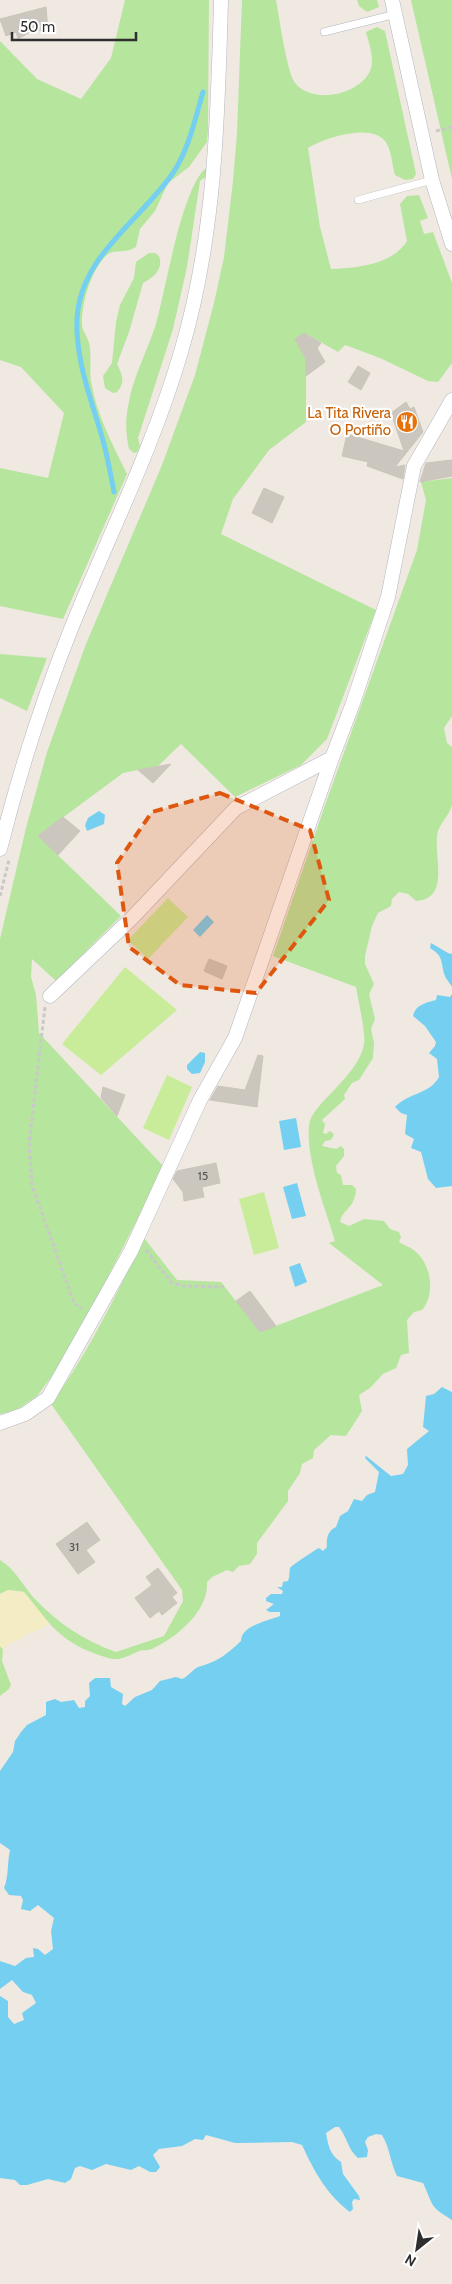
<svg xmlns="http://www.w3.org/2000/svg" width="452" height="2284" font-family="Cabin,sans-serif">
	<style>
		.green { fill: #b6e59e }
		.sand { fill: #f3ecc5 }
		.pitch { fill: #c9ec9a }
		.water { fill: #75cff0 }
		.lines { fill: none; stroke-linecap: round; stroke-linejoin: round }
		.stream { stroke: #75cff0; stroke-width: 5 }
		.building { fill: #cbc7bf; stroke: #cbc5ba }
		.service-casing { stroke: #b4b7c1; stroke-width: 8 }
		.minor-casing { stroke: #b4b7c1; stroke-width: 15 }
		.path { stroke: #c9c9c9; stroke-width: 3; stroke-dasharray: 4 2.5; stroke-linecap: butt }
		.service { stroke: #fff; stroke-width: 7 }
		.minor { stroke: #fff; stroke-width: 14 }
		.marked { fill: #df570e; fill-opacity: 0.2; stroke: #df570e; stroke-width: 4; stroke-dasharray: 10 6; stroke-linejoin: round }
		.labels { text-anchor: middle; stroke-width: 4.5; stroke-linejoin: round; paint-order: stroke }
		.number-label { font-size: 12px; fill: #555452 }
		.food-label { font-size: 15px; fill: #c56008; stroke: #fff; text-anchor: end }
	</style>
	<rect width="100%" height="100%" fill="#efe9e1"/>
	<!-- green -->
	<path class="green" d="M125 0H209L208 130 207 142 189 167 168 183 155 211 140 229 136 247C126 254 115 249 108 254 91 268 81 305 82 325 82 331 88 337 89 343 92 355 89 369 91 381 96 414 113 445 127 474L63 619 0 606V468L48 478 64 413 21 367 0 360V41L37 79 81 99 111 58Z
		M242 0H276C279 16 287 73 295 83 312 104 356 96 369 73 376 61 369 44 366 32L377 27 385 31 416 174 413 179 405 180 395 175C392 166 392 153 387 144 375 121 324 138 308 148L320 227 331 269C356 268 392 265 407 241L400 204 407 196 419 195 428 218 420 221 424 234 433 232 452 283V363L438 382 428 381 380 358 345 345 338 352 305 333 295 339 306 359V422L269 450 233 499 221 534 376 610 327 739 301 765 235 797 181 744 158 766 123 773 38 836 121 916 56 981 32 959 31 977 36 995 39 1033 164 1167 86 1320 55 1372 37 1396 15 1411 0 1414V939L26 828 47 752 86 644 162 465 195 375 214 303 224 257 233 181 237 133Z
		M357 0H377L379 7 367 12 359 6Z
		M411 0H452V179Z
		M206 168V177L200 181 187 267 173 329 138 438 140 446 137 452 134 453 129 449C126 435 125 422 128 407 132 379 146 354 155 327 166 291 181 189 206 168Z
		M149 253H155L159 256C164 269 153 278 143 283L129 332 117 364C122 374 126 382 117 392L113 393 105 388 103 376 112 363 116 322 120 305 134 278 136 262Z
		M452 478V716L444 728 447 743 452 747C452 765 452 786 452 804 451 813 441 822 438 831 432 854 452 899 416 901L408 894 399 892 392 899 391 906 378 913 372 926 365 956V964L374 984 369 994 375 1019 371 1029 374 1043 373 1058 359 1080 352 1083 344 1095 345 1099 322 1120 325 1124 323 1133 326 1134 330 1131 334 1134 331 1140 325 1141 322 1146 336 1149 341 1146 344 1149V1156L336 1166 337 1173 341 1175 343 1185H352L356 1189C355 1209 343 1208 340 1222L349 1226 364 1219 384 1221 390 1229 399 1232 401 1237 399 1242C404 1245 412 1248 416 1252 432 1266 435 1295 422 1310L414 1312 407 1320 409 1353 401 1355 396 1368 383 1374 370 1388 359 1395 362 1411 346 1436 331 1435 314 1450 313 1458 302 1464 300 1473 288 1491V1501L257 1543V1554L250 1564 239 1566 233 1572 227 1570 212 1577 207 1582C209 1611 176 1638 152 1649 147 1651 142 1649 137 1652 126 1657 118 1662 105 1657 62 1644 50 1625 24 1592L8 1590 0 1594V1560C15 1569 22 1584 33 1597 56 1622 84 1641 116 1652L164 1636 183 1601 182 1590 51 1404C89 1352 116 1295 144 1238L177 1280 221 1282 260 1332 383 1285 329 1243 335 1241C325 1207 306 1161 309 1125 311 1104 359 1076 364 1044 366 1033 358 999 356 987L273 956 324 808 417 550 426 500 421 482Z
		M0 654 47 658 27 711 0 698Z
		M0 1646 3 1649 2 1661 11 1685 9 1689 0 1696Z"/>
	<!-- sand -->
	<path class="sand" d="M8 1590 24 1592 49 1623C41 1632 28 1631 20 1640L12 1642 3 1649 0 1646V1594Z"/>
	<!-- pitch -->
	<path class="pitch" d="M168 898 188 917 148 959 128 940Z
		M125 967 177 1010 101 1075 62 1044Z
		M167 1075 192 1087 169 1140 143 1128Z
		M264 1192 279 1248 254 1255 239 1199Z"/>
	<!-- water -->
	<path class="water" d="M99 811 105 815 104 824 87 831 85 825 88 818Z
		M207 915 214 922 200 937 193 930Z
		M431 943 448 953 452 954V987C450 983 446 979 445 976 440 963 445 957 430 948Z
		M452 994V1186L436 1188 428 1179 421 1152 411 1148 414 1139 405 1134 407 1115 401 1113 395 1107C408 1093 430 1094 439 1077L437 1059 429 1053 435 1046 436 1042 425 1026 413 1016C416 1004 426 1003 436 1000L437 995 450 997Z
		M200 1052 205 1053V1062L200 1073 192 1074 187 1069V1065Z
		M296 1118 301 1147 284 1150 279 1121Z
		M297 1183 306 1216 292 1219 283 1187Z
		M300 1263 307 1282 295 1287 289 1267Z
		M442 1387 452 1392V2220C428 2205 434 2206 423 2183L397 2176C390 2162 390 2148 382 2135L376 2134 368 2137 365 2142 368 2150 367 2157 358 2158C348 2150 347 2137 339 2127H335L326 2133C328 2145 330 2155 341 2162L343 2174 359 2196 360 2200 354 2199 352 2202 353 2209 350 2212C327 2195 314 2171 302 2145L292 2142 235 2143 206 2135 203 2140 195 2139 182 2146 159 2149 153 2155 160 2167 156 2172H150L139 2166 131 2170 106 2164 92 2170 80 2166 75 2168 71 2179 65 2183 48 2179 27 2185H20L15 2180 0 2178V1996L8 2001V2017L14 2024 24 2020 22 2013 36 2003 32 1995 23 1992 12 1980 0 1989V1961L15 1966 26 1958 34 1957 33 1948 38 1949 45 1955 53 1949 51 1931 54 1918 38 1905 30 1911 21 1909 23 1900 21 1896 9 1895 4 1888C9 1876 7 1863 10 1850L0 1843V1771L13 1752 15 1741 21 1732 27 1725 46 1715V1702L55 1699 61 1702 74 1700 79 1708 85 1707V1701L90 1696 89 1683 95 1678H110L111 1687 123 1694 122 1704 125 1706 135 1697 152 1690 160 1681 176 1677 182 1679C188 1677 193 1669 198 1667 217 1662 226 1655 241 1641 241 1626 267 1621 280 1616V1612H270L266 1610 274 1604 266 1601V1598L271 1594H282L283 1591 277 1587H282L283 1582 288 1581C290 1577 289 1572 290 1568 292 1565 315 1550 319 1548L323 1551 327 1547C326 1539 328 1530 336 1527L340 1516 348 1511 354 1499 362 1501 367 1495 375 1492 379 1472 365 1458 366 1456 391 1476 403 1474 408 1465 407 1449 429 1431 423 1427 426 1396 434 1394Z"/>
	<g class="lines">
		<!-- stream -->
		<path class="stream" d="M114 492C111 476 108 460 104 444 93 404 75 361 77 319 80 256 140 221 173 173 189 149 195 119 203 92"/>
	</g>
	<!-- building -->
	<path class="building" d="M46 7 48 30 32 31 18 39 16 32 6 36 0 19Z
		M304 333 321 343 317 348 325 362 306 376V359L295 339Z
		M358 366 370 373 361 390 348 382Z
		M406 402 410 409 414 407 423 432 395 467 405 465 403 479 367 466 368 462 342 456 347 434 404 451 391 413Z
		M452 460V476L420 482 426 463Z
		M264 488 284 497 272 523 252 513Z
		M171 764 153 783 138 770Z
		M63 817 80 831 58 855 38 836Z
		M209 959 227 966 222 979 204 971Z
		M258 1055 263 1056 257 1107 210 1100 218 1086 245 1090Z
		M103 1087 125 1095 117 1116 101 1098Z
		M216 1163 220 1183 202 1187 204 1197 184 1201 183 1192 173 1179 177 1171Z
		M250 1291 276 1326 260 1332 236 1301Z
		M87 1522 100 1540 86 1550 95 1562 78 1574 56 1544Z
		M158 1568 177 1593 172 1597 177 1603 162 1615 159 1611 150 1618 135 1598 152 1585 146 1577Z"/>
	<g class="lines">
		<!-- service casing -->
		<g class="service-casing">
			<path id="service" d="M324 32 396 14
				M358 200 432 180"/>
		</g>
		<!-- minor casing -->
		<g class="minor-casing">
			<path id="minor" d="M392 0 432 180 452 244
				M0 849C19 774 42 701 71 629 108 537 153 448 181 352 215 238 218 118 221 0
				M50 996 131 919 236 808 332 758
				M0 1423 25 1414 48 1398 131 1251 200 1100 235 1038 332 758 353 703 388 597 414 466 452 400"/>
		</g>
		<!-- path -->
		<path class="path" d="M436 131 452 127
			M0 896 9 860
			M45 1007 29 1143 32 1185 74 1303 82 1309
			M146 1250 172 1283 184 1286 224 1287"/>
		<!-- service -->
		<use href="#service" class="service"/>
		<!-- minor -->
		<use href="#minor" class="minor"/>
	</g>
	<!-- marked area -->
	<path class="marked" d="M220 793 310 830 329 900 256 993 180 985 129 947 117 863 152 812Z"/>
	<!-- icons -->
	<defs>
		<g id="restaurant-disc" transform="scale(1.125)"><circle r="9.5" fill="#e8710a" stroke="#fff"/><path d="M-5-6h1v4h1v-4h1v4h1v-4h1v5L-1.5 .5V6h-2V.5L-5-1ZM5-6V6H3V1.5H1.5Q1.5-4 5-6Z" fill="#fff"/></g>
	</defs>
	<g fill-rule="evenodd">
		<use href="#restaurant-disc" x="407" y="422"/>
	</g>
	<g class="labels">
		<!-- number labels -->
		<g class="number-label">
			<text x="203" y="1180">15</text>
			<text x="74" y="1551">31</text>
		</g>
		<!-- food labels -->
		<g class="food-label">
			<text x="391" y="418">La Tita Rivera<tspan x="391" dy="17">O Portiño</tspan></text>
		</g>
	</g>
	<!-- north arrow -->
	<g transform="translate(417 2249) rotate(210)" stroke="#ffffff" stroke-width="4" paint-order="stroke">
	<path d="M0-4L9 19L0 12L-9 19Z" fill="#2e2e2e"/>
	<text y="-8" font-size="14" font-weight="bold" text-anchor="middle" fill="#2e2e2e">N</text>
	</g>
	<!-- scale -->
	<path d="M12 32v8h124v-8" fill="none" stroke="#2e2e2e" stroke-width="2.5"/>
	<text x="20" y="32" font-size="15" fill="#2e2e2e" stroke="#ffffff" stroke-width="4" paint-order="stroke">50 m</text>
</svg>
